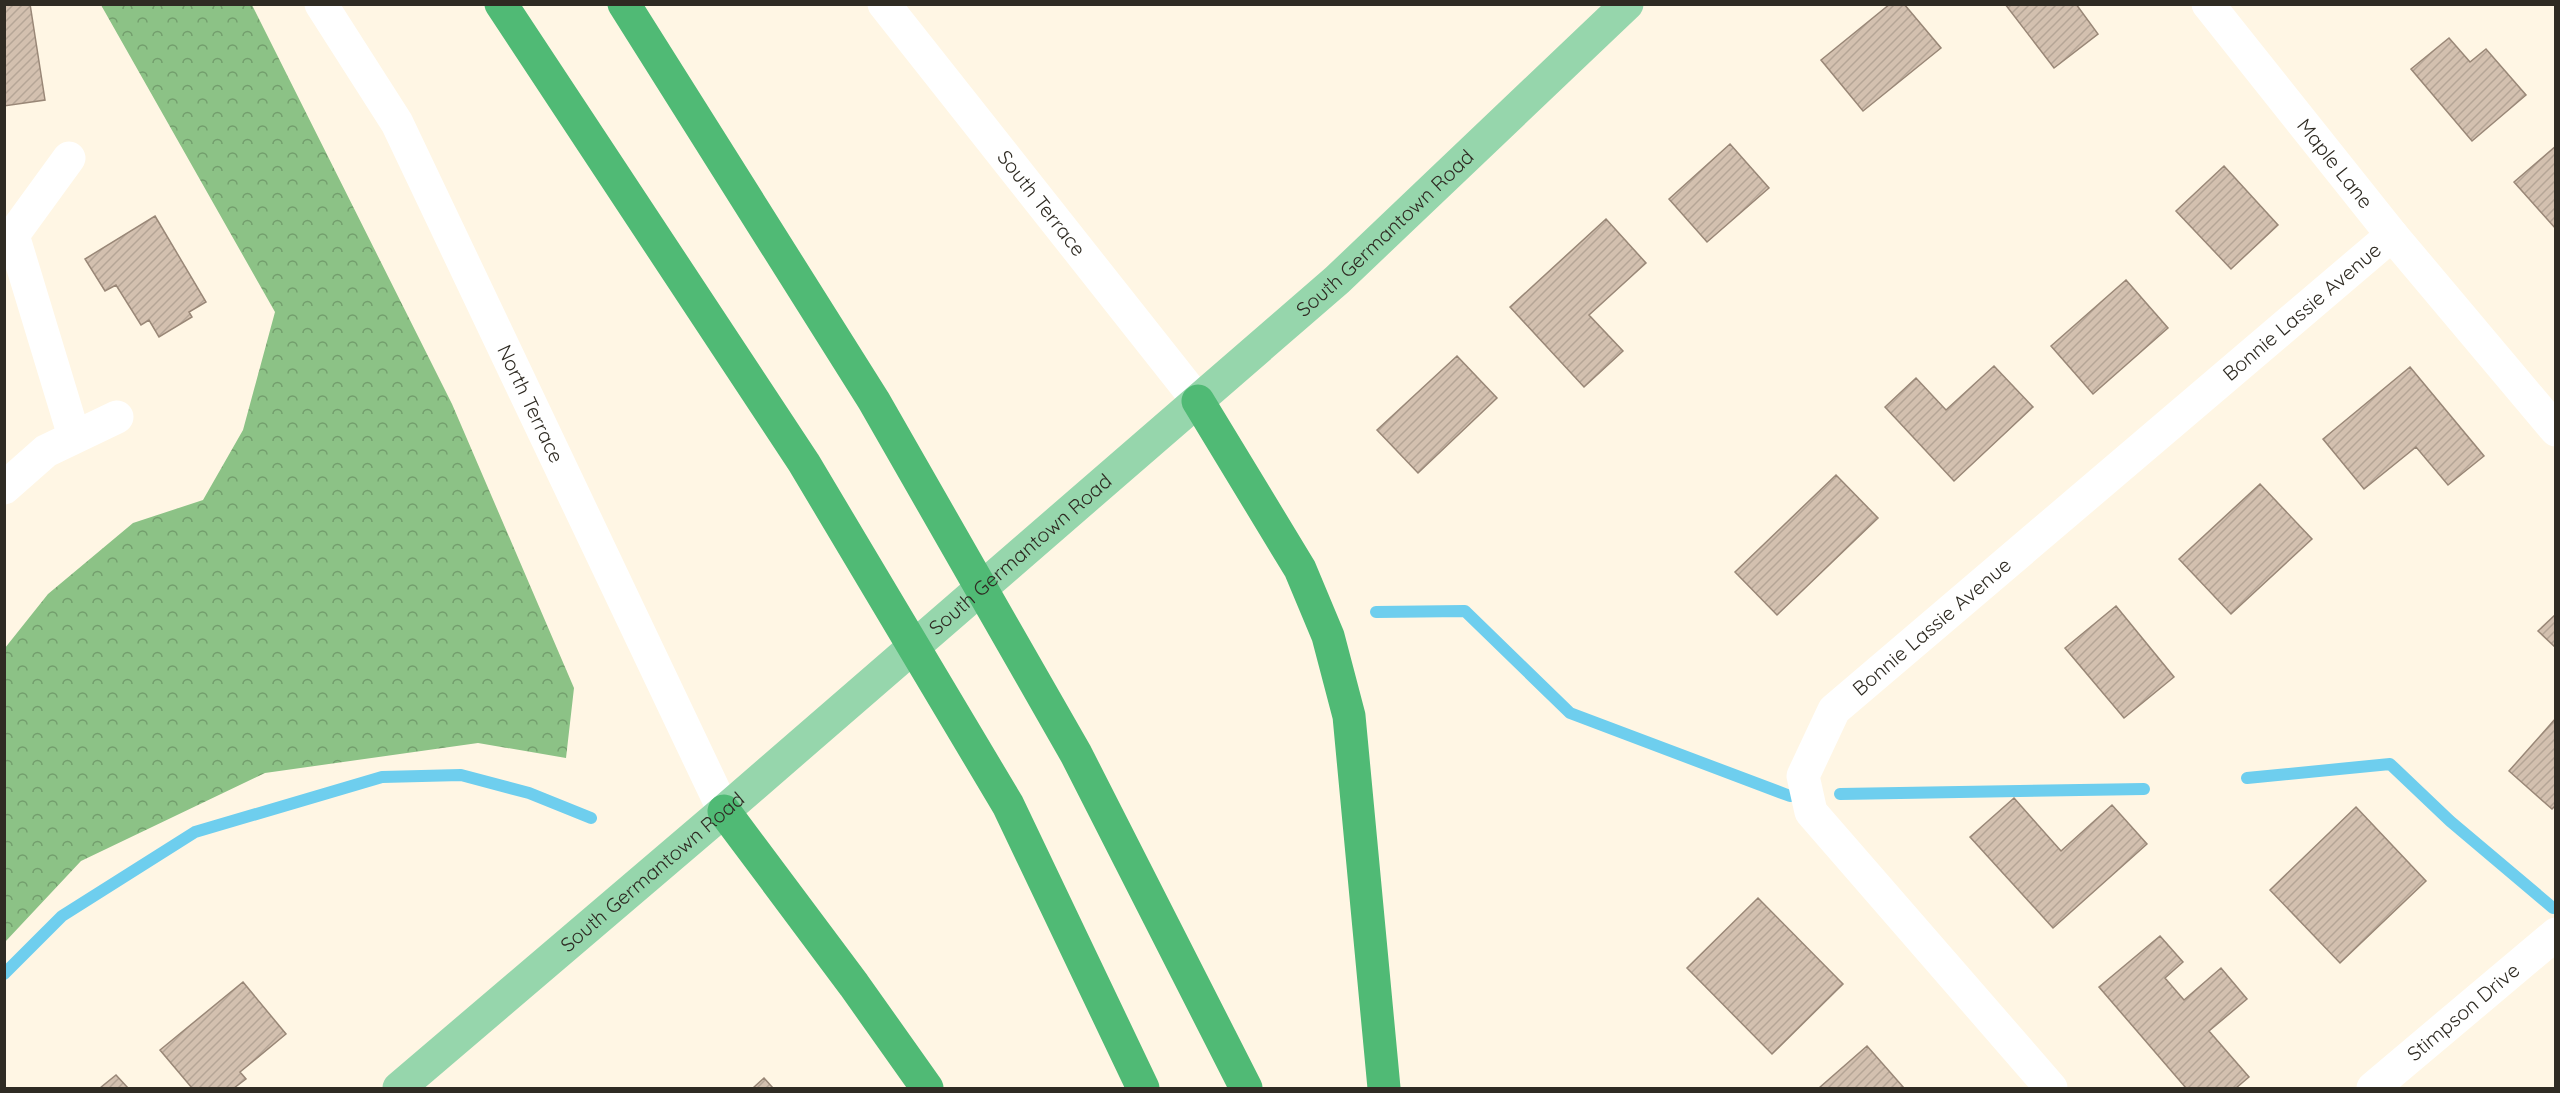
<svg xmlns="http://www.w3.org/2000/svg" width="2560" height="1093" font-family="Quicksand,sans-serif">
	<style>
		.forest { fill: url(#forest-crowns) }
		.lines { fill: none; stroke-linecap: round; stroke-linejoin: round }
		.stream { stroke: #6eceee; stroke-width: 12 }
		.building { fill: url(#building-hatch); stroke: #998777; stroke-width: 1.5 }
		.minor { stroke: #fff; stroke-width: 33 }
		.major { stroke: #96d6ac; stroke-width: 33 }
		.highway { stroke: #50ba75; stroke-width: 33 }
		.labels { text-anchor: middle; stroke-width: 4.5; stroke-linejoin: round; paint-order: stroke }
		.street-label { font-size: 20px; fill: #2f2b23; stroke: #fff }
	</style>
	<defs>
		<pattern id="forest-crowns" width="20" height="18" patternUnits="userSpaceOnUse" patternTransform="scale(1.5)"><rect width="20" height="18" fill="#8cc286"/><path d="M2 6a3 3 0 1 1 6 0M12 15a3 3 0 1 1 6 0" fill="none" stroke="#739e6d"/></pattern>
		<pattern id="building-hatch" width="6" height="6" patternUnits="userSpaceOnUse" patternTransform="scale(1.5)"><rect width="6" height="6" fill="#d3c0af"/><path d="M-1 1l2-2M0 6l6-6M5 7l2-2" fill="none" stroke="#b5a596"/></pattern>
	</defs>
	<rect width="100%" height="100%" fill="#fff6e4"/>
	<!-- forest -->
	<path class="forest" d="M101 5H252L452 404 574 688 566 758 478 743 265 773 81 861 5 942V648L48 594 133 523 203 500 243 430 275 312Z"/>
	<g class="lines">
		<!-- stream -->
		<path class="stream" d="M1376 612 1465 611 1570 713 1790 796
			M2247 778 2390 764 2450 821 2553 908
			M1840 794 2144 789
			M4 974 62 916 195 832 382 777 461 775 529 793 591 818"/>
	</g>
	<!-- building -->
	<path class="building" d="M4 4H30L45 100 4 106Z
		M1890 4H1904L1941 48 1863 111 1821 60Z
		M2005 4H2076L2098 34 2054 68Z
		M2449 38 2470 62 2486 49 2526 95 2472 141 2411 69Z
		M1730 144 1769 188 1707 242 1669 199Z
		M2556 146V229L2514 182Z
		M2224 166 2278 225 2231 269 2176 211Z
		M155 216 206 302 189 312 192 317 159 337 149 320 141 325 116 285 105 291 85 259Z
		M1606 219 1646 263 1589 315 1623 351 1584 387 1510 307Z
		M2126 280 2168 328 2093 394 2051 346Z
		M1457 356 1497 398 1418 473 1377 430Z
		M1994 366 2033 407 1954 481 1885 407 1916 378 1946 410Z
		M2410 367 2484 456 2448 485 2416 447 2364 489 2323 439Z
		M1836 475 1878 518 1777 615 1735 572Z
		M2260 484 2312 539 2231 614 2179 559Z
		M2116 606 2174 677 2124 718 2065 648Z
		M2556 614V648L2538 631Z
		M2556 718V805L2552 809 2509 771Z
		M2014 798 2061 851 2112 805 2147 844 2053 928 1970 837Z
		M2356 807 2426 881 2340 963 2270 890Z
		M1758 898 1843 984 1772 1054 1687 968Z
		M2160 936 2183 962 2165 978 2184 1000 2221 968 2247 999 2209 1031 2249 1077 2236 1088H2186L2099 987Z
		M243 982 286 1034 240 1072 246 1079 234 1088H192L160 1050Z
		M1867 1046 1904 1088H1819Z
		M116 1075 128 1088H100Z
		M764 1078 773 1088H753Z"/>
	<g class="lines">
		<!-- minor -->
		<g class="minor">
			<path id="s1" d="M321 4 397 123 724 811"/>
			<path id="s2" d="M884 4 1198 401"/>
			<path id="s3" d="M2208 4 2392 235 2556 430"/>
			<path d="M69 158 13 235 74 436"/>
			<path d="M4 488 46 451 117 417"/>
			<path id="s4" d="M2051 1088 1811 812 1803 776 1834 710 2392 235"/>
			<path id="s5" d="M2373 1088 2556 934"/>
		</g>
		<!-- major -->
		<path class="major" id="s6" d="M399 1088 724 811 1337 280 1627 4"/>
		<!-- highway -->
		<path class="highway" d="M501 4 804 463 1008 805 1143 1088
			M624 4 874 401 1076 754 1246 1088
			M1198 401 1300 569 1328 636 1349 716 1384 1088
			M724 811 854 985 927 1088"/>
	</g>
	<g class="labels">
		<!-- street labels -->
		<g class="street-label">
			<text dy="7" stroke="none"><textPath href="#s3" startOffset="204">Maple Lane</textPath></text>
			<text dy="7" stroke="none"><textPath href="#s2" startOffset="254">South Terrace</textPath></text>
			<text dy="7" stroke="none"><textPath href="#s6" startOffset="1305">South Germantown Road</textPath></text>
			<text dy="7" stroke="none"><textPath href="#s4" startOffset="1090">Bonnie Lassie Avenue</textPath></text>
			<text dy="7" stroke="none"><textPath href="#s1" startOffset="452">North Terrace</textPath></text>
			<text dy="7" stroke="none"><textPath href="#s6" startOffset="819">South Germantown Road</textPath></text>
			<text dy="7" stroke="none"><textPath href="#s4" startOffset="604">Bonnie Lassie Avenue</textPath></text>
			<text dy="7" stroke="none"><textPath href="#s6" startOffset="333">South Germantown Road</textPath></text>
			<text dy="7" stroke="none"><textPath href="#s5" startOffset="118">Stimpson Drive</textPath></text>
		</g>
	</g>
	<!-- border -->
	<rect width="2560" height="1093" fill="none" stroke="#2f2b23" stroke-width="12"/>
</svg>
